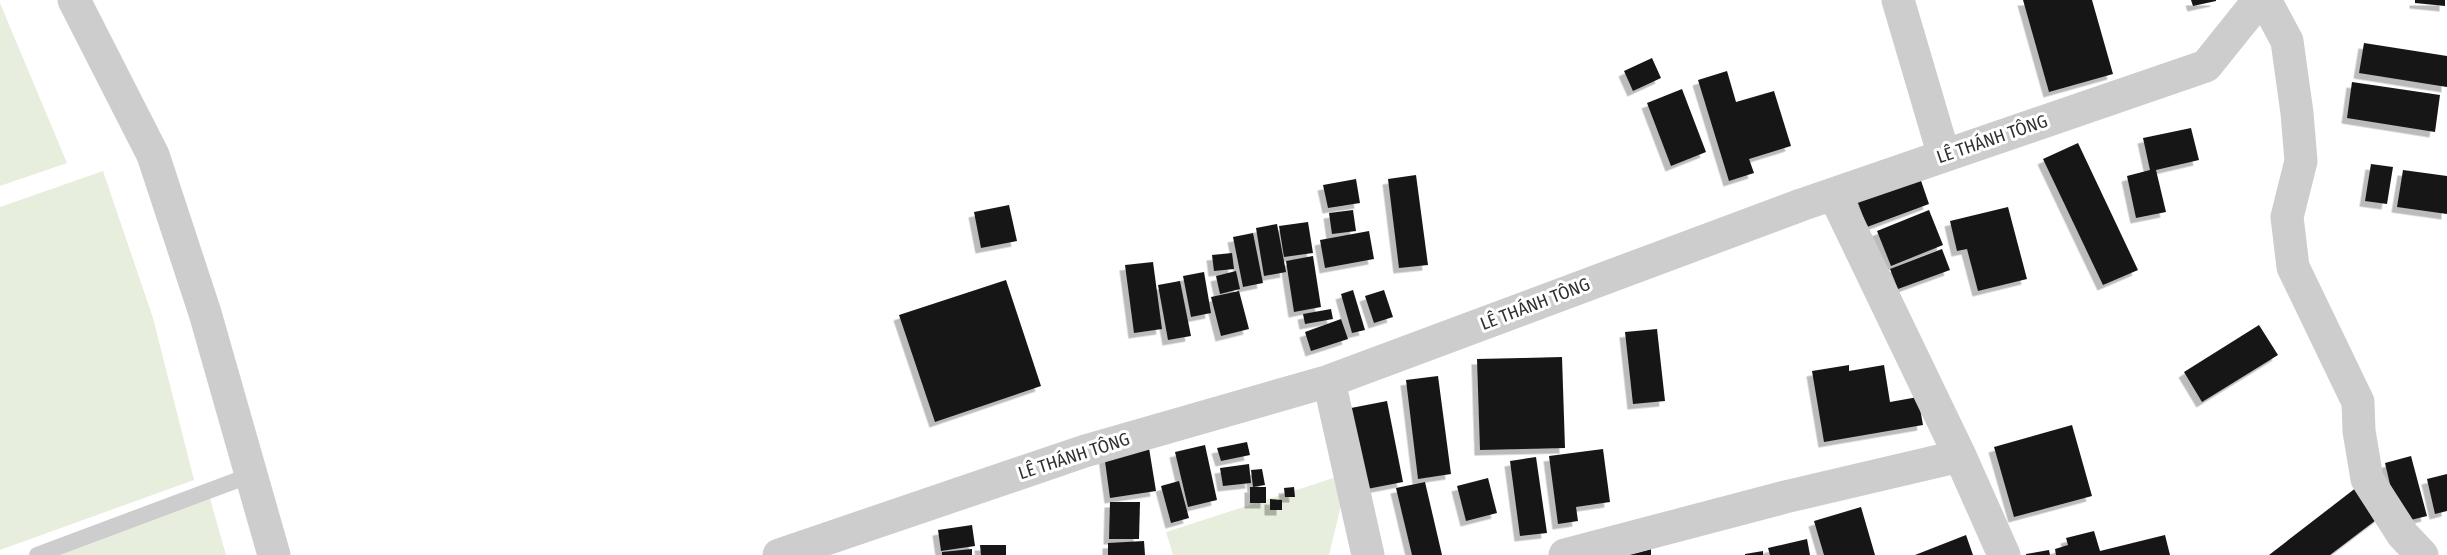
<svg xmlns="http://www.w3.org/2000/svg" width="2447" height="555" font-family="'Fira Sans Condensed',sans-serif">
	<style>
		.green { fill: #e8eedd }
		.building { fill: #171717; filter: url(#shadow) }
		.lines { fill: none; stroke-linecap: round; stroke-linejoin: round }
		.lane { stroke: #cdcdcd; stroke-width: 16 }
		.street { stroke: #cdcdcd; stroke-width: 33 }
		.labels { text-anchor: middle; stroke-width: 6; stroke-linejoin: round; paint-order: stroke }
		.street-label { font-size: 18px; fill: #303030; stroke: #fff }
	</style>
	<defs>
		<filter id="shadow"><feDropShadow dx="-5.5" dy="5.5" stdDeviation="0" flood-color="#0004"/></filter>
	</defs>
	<rect width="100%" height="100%" fill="#fff"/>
	<!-- green -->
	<path class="green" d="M0 3 67 163 0 186Z
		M103 171 153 318 194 480 0 550V207Z
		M1349 473 1329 555H1173L1166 532Z
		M209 495 226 555H53Z"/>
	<!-- building -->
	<path class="building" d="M2023 0H2092L2113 74 2049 92Z
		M2191 0H2216V1L2193 6Z
		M2415 0H2445V6L2415 3Z
		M2364 43 2447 56V87L2359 73Z
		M1652 58 1661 78 1633 91 1624 71Z
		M1727 71 1736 102 1774 91 1791 146 1749 159 1754 173 1729 181 1698 80Z
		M2352 82 2440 95 2435 132 2347 118Z
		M1682 89 1706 152 1671 166 1647 103Z
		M2191 128 2199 160 2156 170 2166 212 2136 218 2127 176 2150 170 2143 138Z
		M2078 143 2138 270 2103 285 2043 159Z
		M2371 164 2393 167 2387 204 2365 201Z
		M1917 169 1929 204 1867 227 1854 192Z
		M2403 170 2447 176V214L2397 207Z
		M1416 175 1428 265 1399 268 1388 179Z
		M1356 179 1360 203 1328 208 1323 185Z
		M1009 205 1017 241 981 248 974 212Z
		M2008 207 2027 279 1978 291 1967 249 1957 251 1950 221Z
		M1353 210 1356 231 1332 234 1329 213Z
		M1929 210 1943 245 1891 266 1877 231Z
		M1308 222 1313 253 1284 257 1279 226Z
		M1277 224 1286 272 1264 276 1256 228Z
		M1369 231 1374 259 1325 268 1320 240Z
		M1253 233 1263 283 1243 287 1233 237Z
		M1942 249 1950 270 1898 289 1890 269Z
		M1232 253 1234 269 1214 271 1212 255Z
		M1313 256 1321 307 1294 312 1286 261Z
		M1153 262 1162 329 1134 333 1125 265Z
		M1236 271 1240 289 1220 294 1216 276Z
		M1204 272 1211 313 1191 317 1183 276Z
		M1006 280 1041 386 935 422 899 315Z
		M1180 281 1191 336 1168 340 1158 285Z
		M1353 290 1365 330 1352 333 1341 294Z
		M1384 290 1393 317 1374 323 1365 296Z
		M1239 291 1249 329 1221 336 1211 297Z
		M1331 309 1333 319 1305 324 1303 314Z
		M1341 319 1348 339 1311 351 1305 332Z
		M2259 325 2278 355 2202 402 2184 372Z
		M1657 329 1665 401 1633 404 1625 332Z
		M1562 357 1565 448 1480 450 1477 359Z
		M1849 365V371L1884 365 1890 402 1918 397 1923 425 1824 442 1812 371Z
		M1438 376 1451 474 1418 479 1406 380Z
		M1387 401 1403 482 1367 489 1351 408Z
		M2072 425 2092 496 2014 517 1994 447Z
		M1247 442 1250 455 1221 461 1217 448Z
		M1205 445 1217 500 1188 507 1175 452Z
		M1149 448 1156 491 1110 498 1104 454Z
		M1603 449 1610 502 1576 507 1578 521 1558 524 1549 456Z
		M2411 456 2427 516 2399 523 2385 463Z
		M1536 457 1547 533 1520 536 1510 461Z
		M1249 464 1251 483 1223 486 1220 468Z
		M1262 469 1265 485 1253 487 1251 470Z
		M2447 474V511L2435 514 2427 479Z
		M1488 478 1497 513 1466 521 1457 486Z
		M1179 481 1189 518 1171 523 1161 486Z
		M1425 482 1442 555H1412L1396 488Z
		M1250 487H1266V503H1250Z
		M1294 487 1295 497H1285L1284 488Z
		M2357 487 2380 517 2330 555H2269Z
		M1270 499 1282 500V510H1270Z
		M1110 502H1140L1139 539H1109Z
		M1861 507 1875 555H1824L1814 521Z
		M972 525 975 546 941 551 938 530Z
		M2094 531 2100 551 2165 535 2170 555H2056L2055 549 2068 545 2066 538Z
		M1966 535 1973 555H1915Z
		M1807 539 1810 555H1770L1768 548Z
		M1144 541 1145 555H1108V543Z
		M980 545H1006V555H981Z
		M972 549V555H942V552Z
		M1651 549V555H1628Z
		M2049 550 2050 555H2026V554Z
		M1763 551V555H1745V554Z"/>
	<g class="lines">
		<!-- lane -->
		<path class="lane" d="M37 555 251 475"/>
		<!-- street -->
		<path class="street" d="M74 0 153 155 205 313 274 555
			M1898 0 1944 156
			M2265 0 2287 41 2297 113 2301 161 2287 217 2293 267 2358 402 2359 431 2367 479 2403 535 2422 555
			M1834 194 1960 456 2004 555
			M1329 381 1368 555
			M779 555 1085 451 1329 381 1801 205 2206 66 2259 0
			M1565 555 1785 497 1960 456"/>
	</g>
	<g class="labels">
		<!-- street labels -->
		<g class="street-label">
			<text transform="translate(1992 139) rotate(-19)" y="6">LÊ THÁNH TÔNG</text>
			<text transform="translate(1535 304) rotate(-21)" y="6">LÊ THÁNH TÔNG</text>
			<text transform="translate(1074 456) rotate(-18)" y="6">LÊ THÁNH TÔNG</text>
		</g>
	</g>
</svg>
